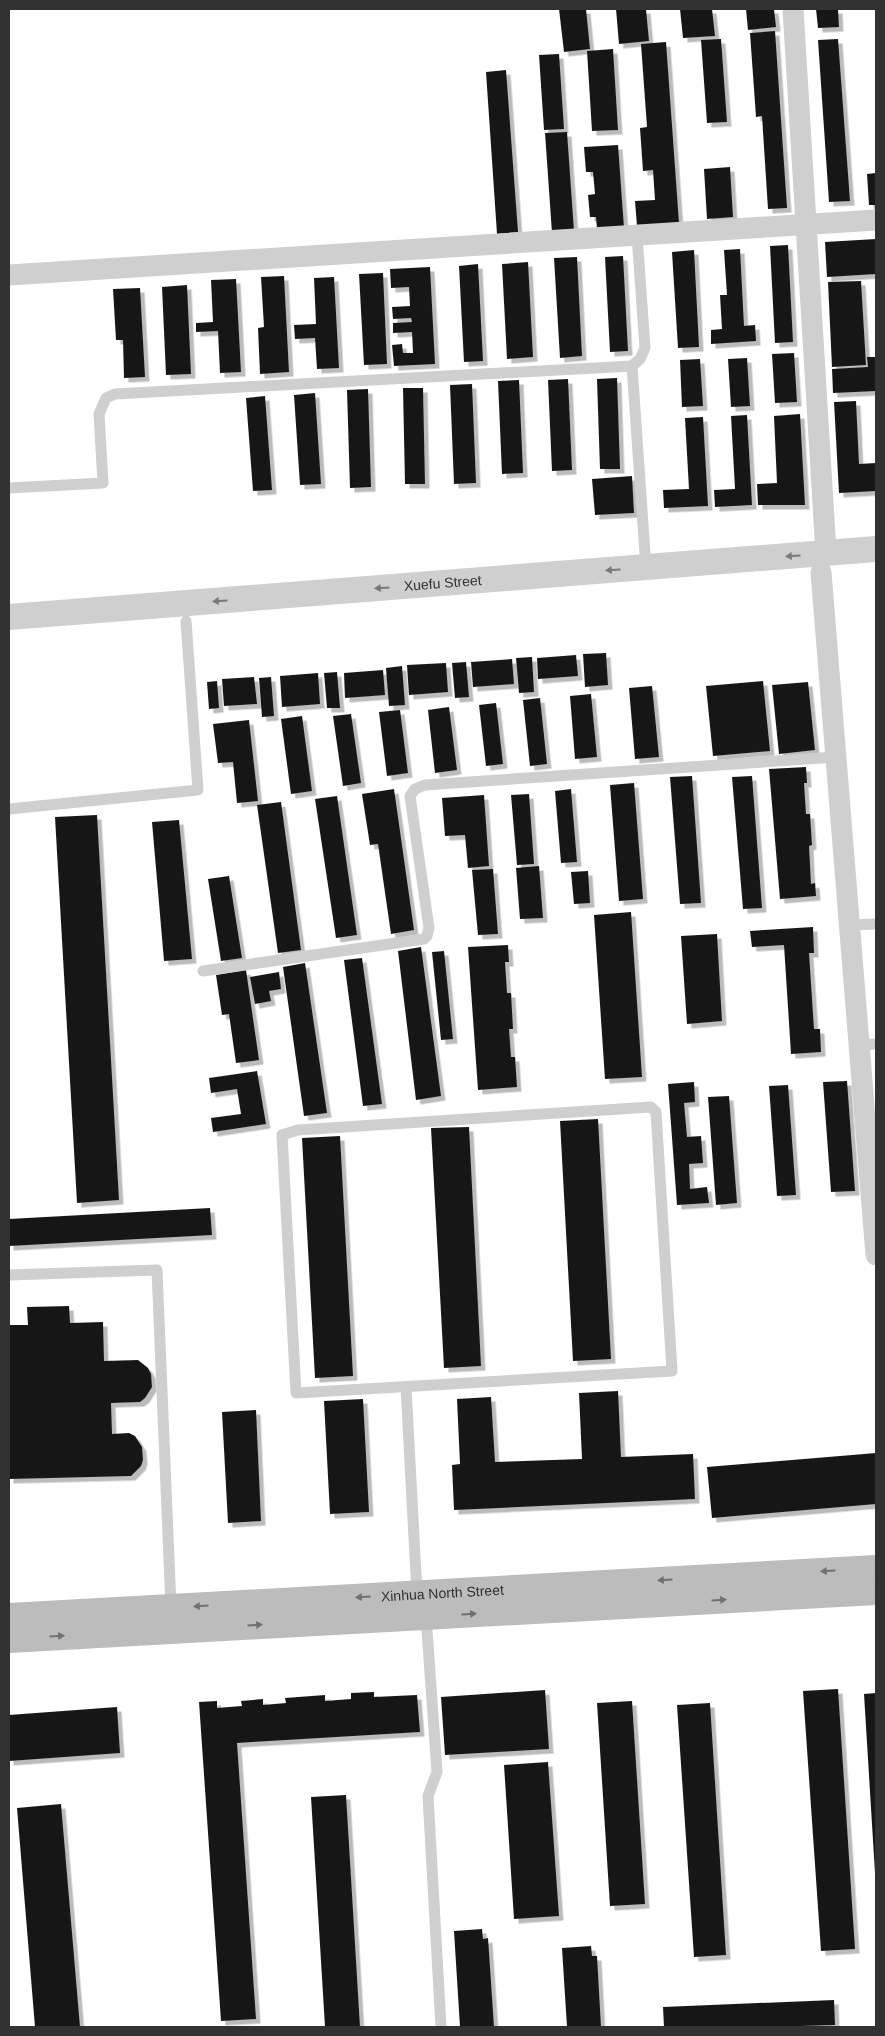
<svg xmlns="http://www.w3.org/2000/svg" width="885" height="2036" font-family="Helvetica,sans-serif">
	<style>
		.building { fill: #191919; filter: url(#shadow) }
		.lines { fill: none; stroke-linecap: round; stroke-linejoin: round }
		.service { stroke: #cfcfcf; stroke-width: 11 }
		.minor { stroke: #cfcfcf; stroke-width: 21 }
		.tertiary { stroke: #cfcfcf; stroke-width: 26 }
		.secondary { stroke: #bcbcbc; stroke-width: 28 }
		.oneway { fill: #797979 }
		.oneway2 { fill: #707070 }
		.labels { text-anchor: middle; stroke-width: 5; stroke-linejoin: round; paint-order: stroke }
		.street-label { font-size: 14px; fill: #323232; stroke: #fff }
	</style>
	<defs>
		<filter id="shadow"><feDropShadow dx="4.5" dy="4.5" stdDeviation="0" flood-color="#0004"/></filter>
	</defs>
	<rect width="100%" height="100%" fill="#fff"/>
	<!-- building -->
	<path class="building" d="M559 9H586L590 49 564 52Z
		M616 9H646L649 41 619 44Z
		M680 9H712L715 36 683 38Z
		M746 9H774L776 27 748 30Z
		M816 9H838L839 27 818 28Z
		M775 31 787 208 768 209 762 116 756 117 750 33Z
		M721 39 727 122 707 123 701 40Z
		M838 39 850 201 829 202 818 40Z
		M666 42 679 223 637 226 635 201 655 200 653 170 643 171 640 128 647 127 641 44Z
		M613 49 618 130 592 131 587 51Z
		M559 54 564 129 544 130 539 55Z
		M506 70 518 232 497 234 486 72Z
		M567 132 574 231 552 233 545 133Z
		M618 145 624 228 597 229 596 217H590L588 195 595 194 593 172H586L584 147Z
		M730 167 733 217 707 219 704 169Z
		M876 173V205H869L867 174Z
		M876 239V274L827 277 825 242Z
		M788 245 793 342 775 343 770 246Z
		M740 249 744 326 755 325 756 341 711 344V330L722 329 720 295H727L724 250Z
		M694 250 699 347 678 348 672 252Z
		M623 256 628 351 610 352 605 257Z
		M577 257 582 356 560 358 554 258Z
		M528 262 533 357 507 359 502 264Z
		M478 264 483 361 464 362 459 266Z
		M430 267 435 364 394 366 392 345 402 344 403 353H413L412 332 393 333V323L412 322 411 318 393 319 392 307 410 306 409 287 391 288 390 269Z
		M383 273 387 364 364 365 359 274Z
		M284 276 289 372 260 374 258 328 264 327 261 277Z
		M334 277 339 368 317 369 315 338 295 339 294 325 316 324 314 278Z
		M236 279 241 372 220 373 218 331 196 332V323L213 322 211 280Z
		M861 281 866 365 832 367 828 282Z
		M187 285 191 374 166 375 162 287Z
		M140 288 145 377 124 378 123 340H116L113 289Z
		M794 353 797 402 775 403 772 354Z
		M867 357H876V391L833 393 832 369 868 367Z
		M747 358 750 406 731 407 728 359Z
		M700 359 703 406 682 407 680 360Z
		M617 378 620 469H600L597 379Z
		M568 379 572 470 552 471 548 380Z
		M519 380 523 473 502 474 498 381Z
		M472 384 476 483 454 484 450 385Z
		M403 388H423L425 484H405Z
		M368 389 371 487 350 488 347 390Z
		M315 393 321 484 300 485 294 395Z
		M265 396 272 490 253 491 246 398Z
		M856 401 859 464 876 463V491L839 493 834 402Z
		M800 414 805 505H758L757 484 777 483 774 416Z
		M747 415 752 505 715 507 714 490 735 489 731 416Z
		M703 417 708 506 664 508 663 490 689 489 685 418Z
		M632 476 634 513 595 515 592 479Z
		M606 653 608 685 585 687 583 654Z
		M576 655 578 676 538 679 537 658Z
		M532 657 534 692 519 693 516 658Z
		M512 659 514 684 473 687 471 662Z
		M466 662 469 697 455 698 452 663Z
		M446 663 448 692 409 695 407 665Z
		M402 666 405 705 389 706 386 668Z
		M383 670 385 695 345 698 344 673Z
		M337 672 340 708H327L324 673Z
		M318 673 320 704 282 707 280 676Z
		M254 677 257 704 224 706 222 679Z
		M271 677 274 716 262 717 259 678Z
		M217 681 219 708 209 709 207 682Z
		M763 681 770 751 713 756 706 686Z
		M808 682 815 750 779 754 772 685Z
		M652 686 659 757 635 759 629 688Z
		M591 694 597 757 575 759 570 696Z
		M540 698 547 764 530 766 523 700Z
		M496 703 503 764 486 766 479 705Z
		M449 707 457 770 435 773 428 710Z
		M400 710 408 773 387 776 379 712Z
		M351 714 361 783 343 786 333 716Z
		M302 716 312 791 291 794 281 719Z
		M249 720 258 801 237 803 233 762 218 763 213 724Z
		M806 767 807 783H804L806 814H810L812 845 809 846 811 884 815 883 816 896 780 899 769 769Z
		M692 776 701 903 680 904 670 777Z
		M752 776 762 908 743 909 732 777Z
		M634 783 643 899 619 901 610 785Z
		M394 789 414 930 391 934 378 844 370 845 362 794Z
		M571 789 577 862 561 863 555 791Z
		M529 794 534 864 517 865 511 795Z
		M484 795 489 866 468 868 465 835 445 836 442 798Z
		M337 796 357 935 336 938 315 799Z
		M281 802 301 950 278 953 257 805Z
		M97 815 119 1200 77 1203 55 817Z
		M179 820 192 959 164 961 152 822Z
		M539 866 543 918 520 919 516 868Z
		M493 869 498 934 478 935 472 870Z
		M588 871 590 903 574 904 571 872Z
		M229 876 242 958 221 961 208 879Z
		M631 912 642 1077 605 1079 594 915Z
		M813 927 814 953H809L814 1029H820L821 1052 791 1054 784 945 752 947 750 931Z
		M717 934 722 1021 687 1024 681 936Z
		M508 945 509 962H505L507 993H511L513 1029H509L511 1057H515L517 1087 478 1090 468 947Z
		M421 947 441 1096 416 1100 398 951Z
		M444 951 453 1039 441 1040 432 952Z
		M362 958 382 1104 363 1106 344 960Z
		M305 963 327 1113 304 1116 283 967Z
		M246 970 259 1060 236 1063 229 1014 222 1015 216 975Z
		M279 972 281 989 269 991 271 1001 255 1004 250 977Z
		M257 1071 266 1124 213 1132 211 1118 241 1114 237 1089 211 1093 209 1078Z
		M847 1081 855 1191 831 1192 823 1082Z
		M694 1082 695 1102 684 1103 687 1137 701 1136 703 1163 689 1164 690 1189 707 1187 709 1203 677 1205 668 1084Z
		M788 1085 796 1195 777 1196 769 1086Z
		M729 1096 737 1203 716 1205 708 1097Z
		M598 1119 611 1359 573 1361 560 1121Z
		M469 1127 481 1366 444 1368 431 1128Z
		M340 1136 353 1376 315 1378 302 1138Z
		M210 1208 212 1235 9 1246V1219Z
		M69 1306 70 1323 103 1322 104 1361 138 1360 148 1368 151 1374 152 1387 145 1398 140 1402 111 1403 112 1434 129 1433 135 1436 142 1447 143 1460 141 1466 131 1476 9 1479V1325H28L27 1307Z
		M618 1391 621 1457 693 1454 695 1499 454 1510 452 1465 460 1464 457 1399 491 1397 495 1462 582 1459 579 1393Z
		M363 1399 369 1512 330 1514 324 1401Z
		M256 1410 261 1521 228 1523 222 1412Z
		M876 1453V1504L712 1518 707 1467Z
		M838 1689 855 1949 821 1951 803 1691Z
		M545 1690 549 1749 445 1755 441 1697Z
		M374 1692V1697L417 1695 420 1732 237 1743 256 2019 221 2021 199 1702 217 1701V1708L242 1706 241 1701 263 1699V1705L286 1703 285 1698 325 1695V1701L351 1699V1693Z
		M876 1693V1873H875L864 1694Z
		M632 1701 645 1904 610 1906 597 1703Z
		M710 1703 726 1955 694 1957 677 1705Z
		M117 1707 120 1753 9 1761V1715Z
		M548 1762 559 1916 514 1919 504 1765Z
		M346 1795 360 2027H325L311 1797Z
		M61 1804 80 2027H35L17 1808Z
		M482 1929 483 1939 488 1938 494 2027H460L454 1931Z
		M591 1946 592 1956H597L601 2027H567L562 1948Z
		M834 2000 835 2025 766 2027H664L663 2007Z"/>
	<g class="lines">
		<!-- service -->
		<path class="service" d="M632 366 646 568
			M9 488 103 483 99 414 106 398 115 394 632 366 640 359 645 348 637 235
			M9 809 198 790 186 621
			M850 925 876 924
			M203 971 424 939 427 936 429 928 410 796 415 789 425 785 836 757
			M859 1045 876 1044
			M651 1107 656 1112 672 1371 296 1393 282 1135 298 1130Z
			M9 1275 157 1270 171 1607
			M406 1387 417 1594
			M426 1616 437 1772 428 1796 441 2027"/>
		<!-- minor -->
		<path class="minor" d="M793 9 826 553
			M9 275 876 220
			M821 572 876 1255"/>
		<!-- tertiary -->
		<path class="tertiary" id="s1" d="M9 617 876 549"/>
		<!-- secondary -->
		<g class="secondary">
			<path id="s2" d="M9 1617 876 1569"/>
			<path d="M9 1639 876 1591"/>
		</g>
	</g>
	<!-- one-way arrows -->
	<defs><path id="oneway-solid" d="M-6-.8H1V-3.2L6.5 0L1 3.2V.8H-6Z" transform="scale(1.25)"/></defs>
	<g class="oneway">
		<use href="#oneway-solid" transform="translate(793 556) rotate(176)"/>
		<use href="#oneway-solid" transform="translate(613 570) rotate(176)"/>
		<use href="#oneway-solid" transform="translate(382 588) rotate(176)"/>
		<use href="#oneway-solid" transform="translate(220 601) rotate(176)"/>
	</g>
	<g class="oneway2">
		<use href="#oneway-solid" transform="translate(828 1571) rotate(177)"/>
		<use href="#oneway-solid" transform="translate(665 1580) rotate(177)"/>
		<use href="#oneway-solid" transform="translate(363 1597) rotate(177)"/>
		<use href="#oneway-solid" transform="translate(719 1600) rotate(-3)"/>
		<use href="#oneway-solid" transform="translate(201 1606) rotate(177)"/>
		<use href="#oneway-solid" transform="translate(469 1614) rotate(-3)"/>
		<use href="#oneway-solid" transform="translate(255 1625) rotate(-3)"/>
		<use href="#oneway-solid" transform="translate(57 1636) rotate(-3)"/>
	</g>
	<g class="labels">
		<!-- street labels -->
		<g class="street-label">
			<text dy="5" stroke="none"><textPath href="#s1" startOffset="435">Xuefu Street</textPath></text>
			<text dy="5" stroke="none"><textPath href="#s2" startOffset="434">Xinhua North Street</textPath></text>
		</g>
	</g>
	<!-- border -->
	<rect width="885" height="2036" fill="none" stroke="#323232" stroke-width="20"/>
</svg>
